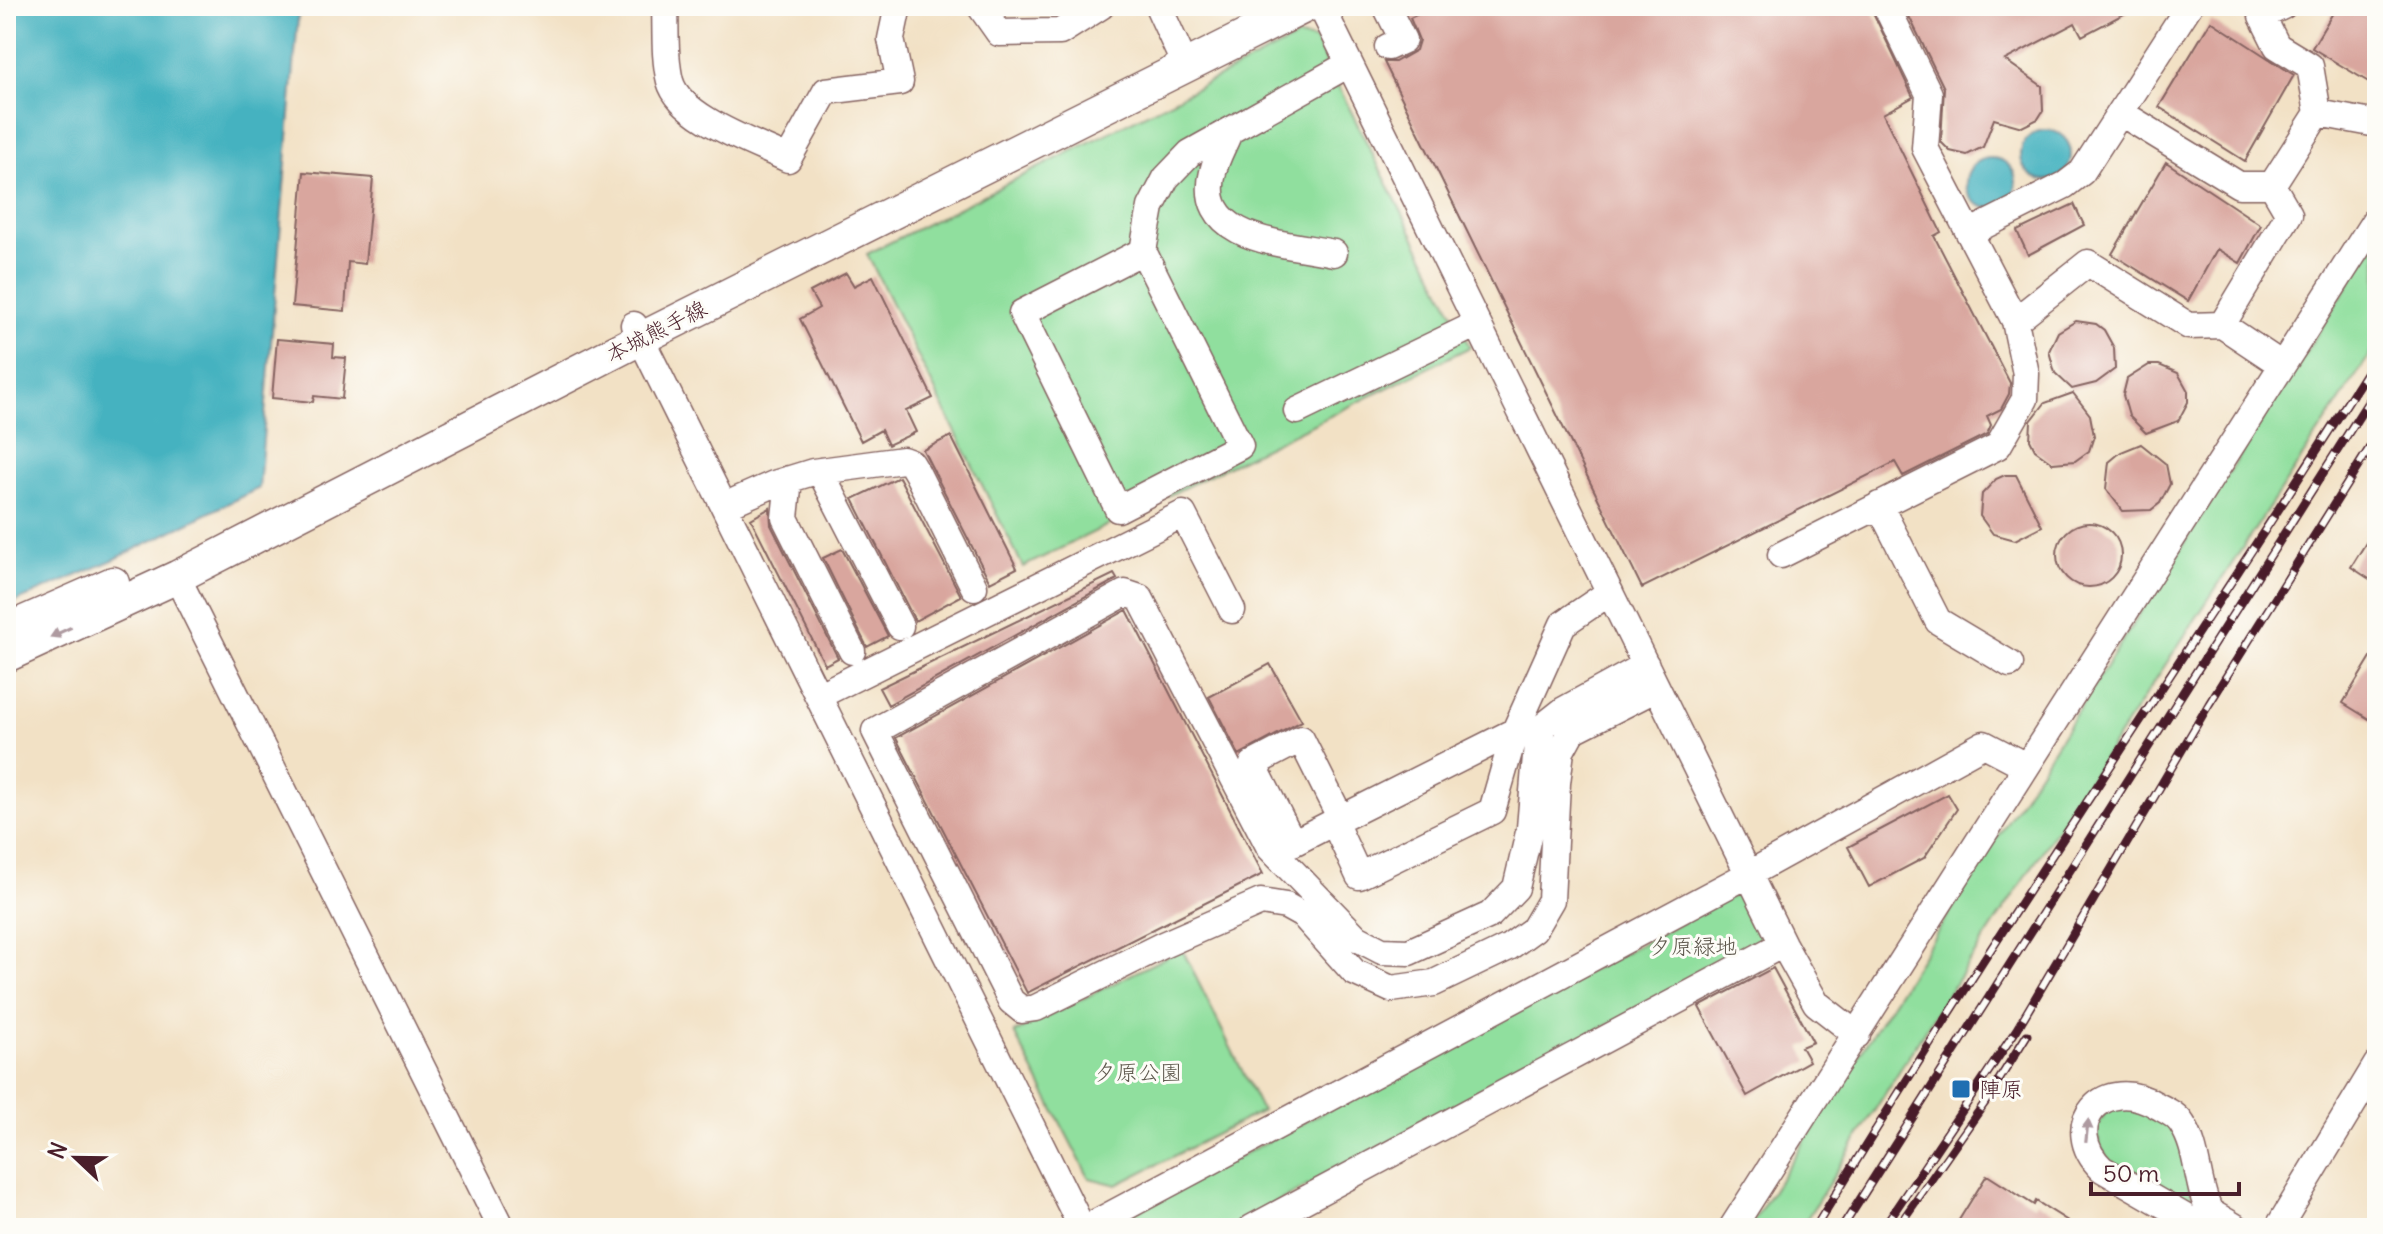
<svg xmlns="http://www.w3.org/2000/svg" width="2383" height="1234" font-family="Delius,'Klee One',sans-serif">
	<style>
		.green { fill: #90df9e; stroke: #6d7f64; stroke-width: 2 }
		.water { fill: #44b2c0; stroke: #476876; stroke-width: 2 }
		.building { fill: #d9a69e }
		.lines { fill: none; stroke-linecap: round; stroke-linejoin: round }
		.minor-casing { stroke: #856361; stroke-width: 29 }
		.major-casing { stroke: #856361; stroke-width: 35 }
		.minor { stroke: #fff; stroke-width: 26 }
		.major { stroke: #fff; stroke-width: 32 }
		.rail-casing { stroke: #4a1f2b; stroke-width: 9 }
		.rail { stroke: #fdfcf7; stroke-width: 6; stroke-dasharray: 18; stroke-linecap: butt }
		.oneway { fill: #ae9aa0 }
		.poi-dot { fill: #1f6fb2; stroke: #fdfcf7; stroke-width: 3 }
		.labels { text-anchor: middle; stroke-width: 6; stroke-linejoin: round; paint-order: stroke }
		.street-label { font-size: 22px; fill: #4a1f2b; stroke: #fdfcf7 }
		.park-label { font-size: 22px; fill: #5f594e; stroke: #fdfcf7 }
		.poi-label { font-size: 22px; fill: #4a1f2b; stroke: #fdfcf7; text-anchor: start }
	</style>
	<rect width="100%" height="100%" fill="#fdfcf7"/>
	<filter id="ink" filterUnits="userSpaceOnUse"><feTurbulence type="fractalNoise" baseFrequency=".0125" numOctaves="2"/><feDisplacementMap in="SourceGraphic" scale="16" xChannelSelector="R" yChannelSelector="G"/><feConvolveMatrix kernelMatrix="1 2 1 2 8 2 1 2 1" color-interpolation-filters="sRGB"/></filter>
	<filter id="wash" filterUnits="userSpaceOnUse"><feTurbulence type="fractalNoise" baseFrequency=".006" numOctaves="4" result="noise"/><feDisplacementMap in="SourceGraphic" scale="32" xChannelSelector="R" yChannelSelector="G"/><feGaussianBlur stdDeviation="1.8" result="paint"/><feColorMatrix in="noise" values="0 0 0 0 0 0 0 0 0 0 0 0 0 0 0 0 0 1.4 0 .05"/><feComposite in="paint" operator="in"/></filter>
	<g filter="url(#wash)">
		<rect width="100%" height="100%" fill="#f2e1c5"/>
		<!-- green -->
		<path class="green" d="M1298 37 1315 40 1470 347 1023 567 867 254Z
			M2377 240V344L1933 1017 1801 1228H1749Z
			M1739 892 1766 935 1763 942 1229 1228H1104Z
			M1182 949 1262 1111 1117 1185 1089 1178 1014 1033Z
			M2118 1100 2176 1127 2196 1213 2109 1160C2090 1136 2096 1118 2118 1100Z"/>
		<!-- water -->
		<path class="water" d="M6 6H299L259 488 113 560 6 606Z
			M2021 155a25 25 0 1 1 50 0a25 25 0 1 1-50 0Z
			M1966 183a25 25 0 1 1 50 0a25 25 0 1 1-50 0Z"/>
		<g id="blocks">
			<!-- building -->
			<path class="building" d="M1434 6H1870L1913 97 1883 114 1941 232 1934 236 2010 383 2009 394 2001 409 1987 416 1991 425 1987 434 1903 476 1895 462 1642 588 1384 62H1395L1416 50 1419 40 1410 18Z
				M1904 6H2139L2082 36 2075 23 2005 60 2042 86 2043 111 2038 119 2022 127 1994 119 1983 147 1967 155 1950 151 1941 142 1944 88Z
				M2337 6H2377V87L2312 48Z
				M2211 21 2294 75 2245 161 2159 107Z
				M2166 162 2261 225 2240 263 2217 249 2188 301 2112 254Z
				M304 172 373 178 365 264 348 262 345 311 292 306Z
				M2074 204 2084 225 2028 255 2017 231Z
				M846 273 854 286 873 276 933 398 906 411 916 432 888 445 881 430 861 441 800 319 819 308 810 292Z
				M2076 321 2096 324 2104 330 2114 348 2115 369 2096 383 2072 389 2055 373 2049 351 2058 332Z
				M277 339 334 344 333 357 346 358 342 399 314 396 313 402 272 398Z
				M2149 365H2159L2178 373 2188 391V402L2178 421 2146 433 2129 416 2123 395 2127 379Z
				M2073 393 2090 415 2094 436 2089 451 2075 461 2053 463 2035 450 2030 440 2031 421 2045 403Z
				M951 436 1017 568 990 582 923 450Z
				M2141 444 2166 464 2170 484 2160 503 2151 510 2123 511 2106 489 2109 462 2121 452Z
				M2005 475H2016L2042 526 2015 540 1993 534 1980 516 1982 494 1996 479Z
				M899 477 961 596 915 621 853 499Z
				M770 508 771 525 838 658 825 665 751 519Z
				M2057 555a32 32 0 1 1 64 0a32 32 0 1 1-64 0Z
				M2377 525V584L2351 567Z
				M842 549 888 636 867 647 823 558Z
				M1114 574 1117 579 888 705 879 688Z
				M1127 610 1263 874 1027 993 896 738Z
				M2377 647V724L2343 703Z
				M1270 664 1302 721 1239 755 1209 697Z
				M1948 794 1957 809 1924 858 1869 887 1848 847Z
				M1773 968 1813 1042 1801 1047 1809 1061 1747 1096 1699 1007Z
				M1987 1175 2034 1205 2036 1201 2079 1228H1954Z"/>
		</g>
	</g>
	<g filter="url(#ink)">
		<use href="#blocks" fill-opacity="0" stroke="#856361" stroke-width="2"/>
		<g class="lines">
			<!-- minor casing -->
			<g class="minor-casing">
				<path id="minor" d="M665 6C666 30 664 58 670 81 680 118 755 143 788 159L826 91 900 82 891 39 898 6
					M980 6 999 33 1060 32 1101 6
					M1158 6 1179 52
					M1321 6 1783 944 1816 1003 1857 1035
					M1386 6 1403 40 1388 47
					M1886 6 1929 94 1925 148 2015 321
					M2283 6 2262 16 2277 46 2310 66 2318 113
					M2121 113 2239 185H2272
					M1229 132C1224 145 1216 158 1213 172 1195 242 1290 244 1334 253
					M1969 233 2065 185 2082 172 2189 6
					M1143 251 1022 313 1118 509 1240 446 1143 251 1151 207 1166 178 1190 153 1349 64
					M634 325 1082 1228
					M2222 325 2289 214 2272 185 2318 113 2377 124
					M1297 411 1477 324
					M820 471 900 626
					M789 479 785 518 852 651
					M1879 505 1938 621 2010 664
					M724 506 774 484 813 472 903 460 911 463 917 473 974 587
					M1781 555 1998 446 2025 399 2026 374 2015 321 2088 263 2189 326 2222 325 2282 365
					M177 577 502 1228
					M1646 665 1564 710 1545 725 1537 744 1530 828 1516 888 1490 915 1409 952 1382 951 1357 938 1270 848 1140 598 1125 593 875 731 1011 1001 1022 1010 1036 1008 1163 945 1261 902 1286 906 1304 916 1354 972 1391 989 1434 983 1509 947 1534 929 1551 900 1557 783 1561 751 1572 731 1657 688
					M818 696 1183 514 1232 610
					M1515 731 1334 822 1359 876 1492 811 1515 731 1563 624 1610 592
					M1334 822 1293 843 1253 764 1301 739 1341 819
					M1086 1228 1749 874 1984 744 2026 766
					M1252 1228 1783 944
					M1732 1228 2377 217
					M2204 1228 2102 1169C2058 1126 2103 1072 2158 1106 2167 1111 2177 1115 2182 1124 2199 1149 2196 1185 2210 1212L2237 1228
					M2278 1228 2377 1064"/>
			</g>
			<!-- major casing -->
			<g class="major-casing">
				<path id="major" d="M6 630 113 583
					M6 656 177 577 640 339 1306 6"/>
			</g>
			<!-- minor -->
			<use href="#minor" class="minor"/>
			<!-- major -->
			<use href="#major" class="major"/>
			<!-- rail casing -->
			<g class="rail-casing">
				<path id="rail" d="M1815 1228C1995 933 2192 648 2377 356
					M1842 1228 2377 388
					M1883 1228 2017 1029 2209 704 2377 436
					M1897 1228 1984 1104 2027 1035"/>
			</g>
			<!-- rail -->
			<use href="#rail" class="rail"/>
		</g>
		<!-- one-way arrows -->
		<defs><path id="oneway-solid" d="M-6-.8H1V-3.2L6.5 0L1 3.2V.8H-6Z" transform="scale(2)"/></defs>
		<g class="oneway">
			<use href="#oneway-solid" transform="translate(61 632) rotate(155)"/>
			<use href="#oneway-solid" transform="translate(2087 1131) rotate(-84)"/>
		</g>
	</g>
	<!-- markers -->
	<rect class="poi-dot" x="1951" y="1079" width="20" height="20" rx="4"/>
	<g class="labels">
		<!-- street labels -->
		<g class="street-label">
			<text transform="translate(656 331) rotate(-27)" y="8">本城熊手線</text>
		</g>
		<!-- park labels -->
		<g class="park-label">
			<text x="1693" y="954">夕原緑地</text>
			<text x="1138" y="1080">夕原公園</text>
		</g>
		<!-- poi labels -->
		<g class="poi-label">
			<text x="1979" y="1097">陣原</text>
		</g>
	</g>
	<!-- margin -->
	<rect width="2383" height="1234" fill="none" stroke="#fdfcf7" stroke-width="32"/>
	<!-- north arrow -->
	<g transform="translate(76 1158) rotate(292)" stroke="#fdfcf7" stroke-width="6" paint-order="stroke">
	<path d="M0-6L14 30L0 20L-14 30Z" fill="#4a1f2b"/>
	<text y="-12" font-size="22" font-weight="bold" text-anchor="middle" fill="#4a1f2b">N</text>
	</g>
	<!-- scale -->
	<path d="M2091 1182v12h148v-12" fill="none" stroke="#4a1f2b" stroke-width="4"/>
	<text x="2103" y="1182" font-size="24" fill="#4a1f2b" stroke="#fdfcf7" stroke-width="6" paint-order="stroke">50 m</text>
</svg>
